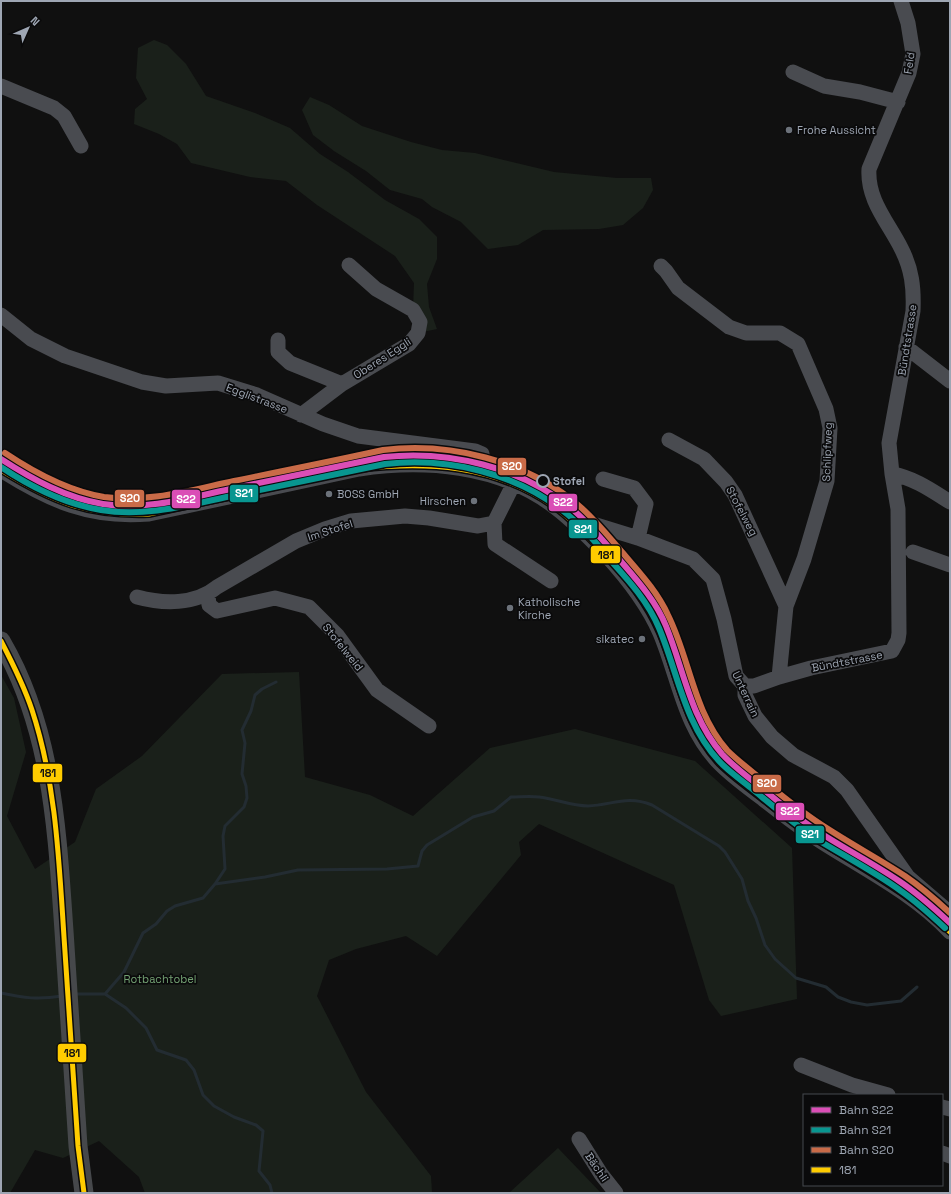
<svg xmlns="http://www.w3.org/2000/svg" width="951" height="1194" font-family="'Space Grotesk',sans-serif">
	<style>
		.green { fill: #1a201a }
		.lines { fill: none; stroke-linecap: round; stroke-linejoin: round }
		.stream { stroke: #232c32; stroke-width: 3 }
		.minor { stroke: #494b50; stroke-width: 15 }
		.major { stroke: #46484b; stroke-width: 19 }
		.bus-1-casing { stroke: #0a0a0b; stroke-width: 8 }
		.bus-1 { stroke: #fc0; stroke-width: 5 }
		.rail-1-casing { stroke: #0a0a0b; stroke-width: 9 }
		.rail-2-casing { stroke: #0a0a0b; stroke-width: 9 }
		.rail-3-casing { stroke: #0a0a0b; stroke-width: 9 }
		.rail-1 { stroke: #da4eb6; stroke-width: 6 }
		.rail-2 { stroke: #089690; stroke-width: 6 }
		.rail-3 { stroke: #c96b48; stroke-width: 6 }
		.poi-dot { fill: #6c727a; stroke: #0a0a0b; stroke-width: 1.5 }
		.stop-dot { fill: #0a0a0b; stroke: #9ea6b3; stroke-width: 2 }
		.labels { text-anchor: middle; stroke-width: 3.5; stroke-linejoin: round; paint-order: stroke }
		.street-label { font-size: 11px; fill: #9ea6b3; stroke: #0a0a0b }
		.poi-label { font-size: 11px; fill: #9ea6b3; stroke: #0a0a0b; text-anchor: start }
		.stop-label { font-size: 11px; font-weight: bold; fill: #9ea6b3; stroke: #0a0a0b; text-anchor: start }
		.park-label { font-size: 11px; fill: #73a173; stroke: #0a0a0b }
		.line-badge { stroke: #0a0a0b; stroke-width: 1.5 }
		.badge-label { font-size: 11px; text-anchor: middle; font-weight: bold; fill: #fff }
		.pale-badge-label { font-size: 11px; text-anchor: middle; font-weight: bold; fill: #111 }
	</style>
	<rect width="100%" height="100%" fill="#101010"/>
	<!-- green -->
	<path class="green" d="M154 40 167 45 186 64 206 96 255 113 290 128 320 154 348 172 385 200 419 219 437 237V259L427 284 429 307 437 329 418 333 413 310 414 283 395 256 317 205 286 181 250 177 191 163 177 144 159 134 134 124 135 109 147 99 136 78 138 48Z
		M310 97 329 105 362 126 411 142 442 150 475 153 554 172 617 178H651L653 190 643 208 623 225 599 229 543 230 518 245 488 249 461 222 432 207 422 199 390 190 366 171 334 151 313 135 302 110Z
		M299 672 305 777 370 795 413 816 490 748 575 729 695 761 792 848 797 999 721 1016 709 1000 674 885 539 824 519 842 521 855 437 956 406 936 356 949 329 960 317 996 366 1092 431 1176 432 1193H145L139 1177 99 1141 63 1158 35 1150 10 1193H1V675L14 698 26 752 7 816 35 869 75 842 96 789 142 756 222 674Z
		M558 1148 601 1193H509Z"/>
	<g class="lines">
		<!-- stream -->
		<path class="stream" d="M215 884 225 869 223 836 225 826 244 807 247 798 246 786 242 774 245 743 242 730 251 711 255 695 262 689 276 682
			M1 993C24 998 38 1000 62 996
			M75 994H105L124 972 143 933 156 924 167 911 175 906 203 898 215 884 265 877 298 870 387 869 418 866 422 851 427 845 473 817 494 811 511 797C520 797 530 796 539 797 556 799 571 806 588 806 612 805 627 795 652 805L719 846 725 852 742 879 748 901 756 918 765 945 775 959 796 978 826 987 838 997 851 1002 867 1005 901 1001 917 987
			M105 994 126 1008 146 1028 157 1050 186 1060 194 1070 203 1095 214 1106 234 1117 256 1125 263 1131 259 1171 270 1185 272 1193"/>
		<!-- minor -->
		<path class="minor" d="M793 72 824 86 860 92 898 102
			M1 86 54 108 64 116 81 146
			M661 266 666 271 678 288 729 327 746 333H780L798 344 826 409 830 428 827 481 804 559 786 606 779 677
			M1 315 31 339 65 356 142 382 166 386 218 383 257 395 323 424 358 436 475 451 482 454 483 461 481 472
			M278 340V352L290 363 342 384
			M906 347 950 381
			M301 415 342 384 409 344 418 333 420 322 413 310 376 289 349 265
			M669 440 704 459 726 482 735 495 786 606
			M1 470C50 501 90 519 149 514L359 469C424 459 498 465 552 505 572 519 588 537 605 554 627 578 647 603 660 633 679 678 684 728 720 764 733 777 748 788 763 799 782 814 801 829 822 842 866 870 914 894 950 932
			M892 474C914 478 931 490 950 502
			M603 479 634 488 646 504 638 538
			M494 523 495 544 551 581
			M584 532 590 527 596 525 638 538 693 559 713 579 724 619 736 676 745 686V695L755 716 772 737 793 755 834 777 847 790 908 877 943 907 946 914 940 922
			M913 552 950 565
			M208 595 209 605 217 611 275 598 309 607 337 635 377 690 429 726
			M137 597C163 604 195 605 217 587L296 541 325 529 351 521 405 516 429 518 478 526 494 523 514 483
			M745 686H754L779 677 811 668 892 651 898 640 899 633 898 509 892 474 889 443 913 311C914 288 912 269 901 248 888 222 867 200 869 169L909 73 913 54 908 23 901 1
			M801 1065 852 1085 888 1095
			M942 1107 950 1109
			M579 1139 601 1174 616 1193
			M942 1153 950 1156"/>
		<!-- major -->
		<path class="major" d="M1 641C53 730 57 832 64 931 69 1003 73 1075 78 1146L84 1193"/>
		<!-- bus-1 casing -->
		<g class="bus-1-casing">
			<path id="bus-1" d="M1 470C53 502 87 516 149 514L359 469C427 461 494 465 552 505 570 517 584 533 599 548 624 573 646 601 660 633 679 678 685 727 720 764 733 777 749 788 763 799 780 812 797 826 815 838 862 868 910 893 950 932
				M1 641C13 664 24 686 32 710 56 783 59 861 64 937 69 1007 73 1076 78 1146L84 1193"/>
		</g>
		<!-- bus-1 -->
		<use href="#bus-1" class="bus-1"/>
		<!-- rail-1 casing -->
		<g class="rail-1-casing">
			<path id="rail-1" d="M1 459C32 479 66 498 103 504 148 511 192 497 235 488 285 478 334 467 384 457 449 450 520 467 571 508 589 523 604 542 619 559 637 580 656 601 666 626 684 670 690 717 722 754 734 767 749 778 763 789 782 805 801 821 822 834 847 850 874 864 899 881 917 893 934 908 950 923"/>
		</g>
		<!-- rail-2 casing -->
		<g class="rail-2-casing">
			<path id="rail-2" d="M1 467C31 487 65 504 101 510 146 518 192 504 236 495 286 485 335 474 385 464 448 457 517 473 567 514 584 528 598 545 612 562 630 582 648 602 659 628 678 673 684 723 719 761 728 771 740 779 751 788 773 806 795 825 818 840 846 857 875 872 901 891 917 902 931 915 945 928"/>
		</g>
		<!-- rail-3 casing -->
		<g class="rail-3-casing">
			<path id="rail-3" d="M5 453C35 473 68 491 104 497 148 503 191 490 234 481 283 471 333 461 383 450 450 442 524 460 577 504 594 518 608 536 622 552 639 572 657 591 668 615 690 659 693 711 727 750 739 762 753 772 766 783 785 798 804 814 825 827 851 844 879 859 905 876 921 887 936 900 950 913"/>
		</g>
		<!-- rail-1 -->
		<use href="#rail-1" class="rail-1"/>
		<!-- rail-2 -->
		<use href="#rail-2" class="rail-2"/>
		<!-- rail-3 -->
		<use href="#rail-3" class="rail-3"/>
	</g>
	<!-- markers -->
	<g class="poi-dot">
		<circle cx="789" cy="130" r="4"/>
		<circle cx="329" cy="494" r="4"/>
		<circle cx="474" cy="501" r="4"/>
		<circle cx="510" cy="608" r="4"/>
		<circle cx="642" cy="639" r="4"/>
	</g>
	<circle class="stop-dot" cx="543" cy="481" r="6"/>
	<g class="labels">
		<!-- street labels -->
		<g class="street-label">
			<text transform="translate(909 63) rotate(-81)" y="4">Feld</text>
			<text transform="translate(907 340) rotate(-81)" y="4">Bündtstrasse</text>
			<text transform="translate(382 358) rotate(-33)" y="4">Oberes Eggli</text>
			<text transform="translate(257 398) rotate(21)" y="4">Egglistrasse</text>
			<text transform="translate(827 452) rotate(-88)" y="4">Schlipfweg</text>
			<text transform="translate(742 511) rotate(62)" y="4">Stofelweg</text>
			<text transform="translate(330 530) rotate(-18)" y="4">Im Stofel</text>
			<text transform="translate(343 647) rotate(51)" y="4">Stofelweid</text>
			<text transform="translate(847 661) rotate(-11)" y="4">Bündtstrasse</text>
			<text transform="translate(746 694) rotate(65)" y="4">Unterrain</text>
			<text transform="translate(597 1167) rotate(56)" y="4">Bächli</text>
		</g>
		<!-- poi labels -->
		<g class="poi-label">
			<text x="797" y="134">Frohe Aussicht</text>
			<text x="337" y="498">BOSS GmbH</text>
			<text x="466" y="505" text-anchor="end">Hirschen</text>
			<text x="518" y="606">Katholische<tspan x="518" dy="13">Kirche</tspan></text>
			<text x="634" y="643" text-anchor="end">sikatec</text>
		</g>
		<!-- stop labels -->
		<g class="stop-label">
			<text x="553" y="485">Stofel</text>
		</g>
		<!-- park labels -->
		<g class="park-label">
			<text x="160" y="983">Rotbachtobel</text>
		</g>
	</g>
	<g class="line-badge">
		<rect x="497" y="457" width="30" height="19" rx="4" fill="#c96b48"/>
		<rect x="229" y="484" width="30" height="19" rx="4" fill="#089690"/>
		<rect x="114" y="489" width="31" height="19" rx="4" fill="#c96b48"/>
		<rect x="171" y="489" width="30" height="20" rx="4" fill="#da4eb6"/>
		<rect x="548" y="493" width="30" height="19" rx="4" fill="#da4eb6"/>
		<rect x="568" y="519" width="30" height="20" rx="4" fill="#089690"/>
		<rect x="590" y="545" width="31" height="19" rx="4" fill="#fc0"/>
		<rect x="32" y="763" width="31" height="20" rx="4" fill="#fc0"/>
		<rect x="752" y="774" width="30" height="19" rx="4" fill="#c96b48"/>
		<rect x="775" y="802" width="30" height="19" rx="4" fill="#da4eb6"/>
		<rect x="795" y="825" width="30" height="19" rx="4" fill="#089690"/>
		<rect x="57" y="1043" width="30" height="20" rx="4" fill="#fc0"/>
	</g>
	<g class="badge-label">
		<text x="512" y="470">S20</text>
		<text x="244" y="497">S21</text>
		<text x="130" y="502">S20</text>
		<text x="186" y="503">S22</text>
		<text x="563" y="506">S22</text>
		<text x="583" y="533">S21</text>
		<text x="767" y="787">S20</text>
		<text x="790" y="815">S22</text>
		<text x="810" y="838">S21</text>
	</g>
	<g class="pale-badge-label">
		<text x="606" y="559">181</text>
		<text x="48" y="777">181</text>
		<text x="72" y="1057">181</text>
	</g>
	<!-- border -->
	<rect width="951" height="1194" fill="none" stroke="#9ea6b3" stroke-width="4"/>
	<!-- legend -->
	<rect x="803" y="1094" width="140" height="92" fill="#0a0a0b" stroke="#45484e"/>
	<rect x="811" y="1107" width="20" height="6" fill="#da4eb6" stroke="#45484e"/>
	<text x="839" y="1114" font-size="12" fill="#9ea6b3">Bahn S22</text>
	<rect x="811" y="1127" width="20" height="6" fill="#089690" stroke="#45484e"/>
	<text x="839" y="1134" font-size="12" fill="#9ea6b3">Bahn S21</text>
	<rect x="811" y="1147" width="20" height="6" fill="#c96b48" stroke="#45484e"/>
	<text x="839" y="1154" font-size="12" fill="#9ea6b3">Bahn S20</text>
	<rect x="811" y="1167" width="20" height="6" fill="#ffcc00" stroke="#45484e"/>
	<text x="839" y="1174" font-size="12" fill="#9ea6b3">181</text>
	<!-- north arrow -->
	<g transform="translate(28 28) rotate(45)" stroke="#0a0a0b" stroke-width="3" paint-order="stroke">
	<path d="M0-3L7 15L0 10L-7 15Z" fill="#9ea6b3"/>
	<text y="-6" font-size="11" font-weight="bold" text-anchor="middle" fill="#9ea6b3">N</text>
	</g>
</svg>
